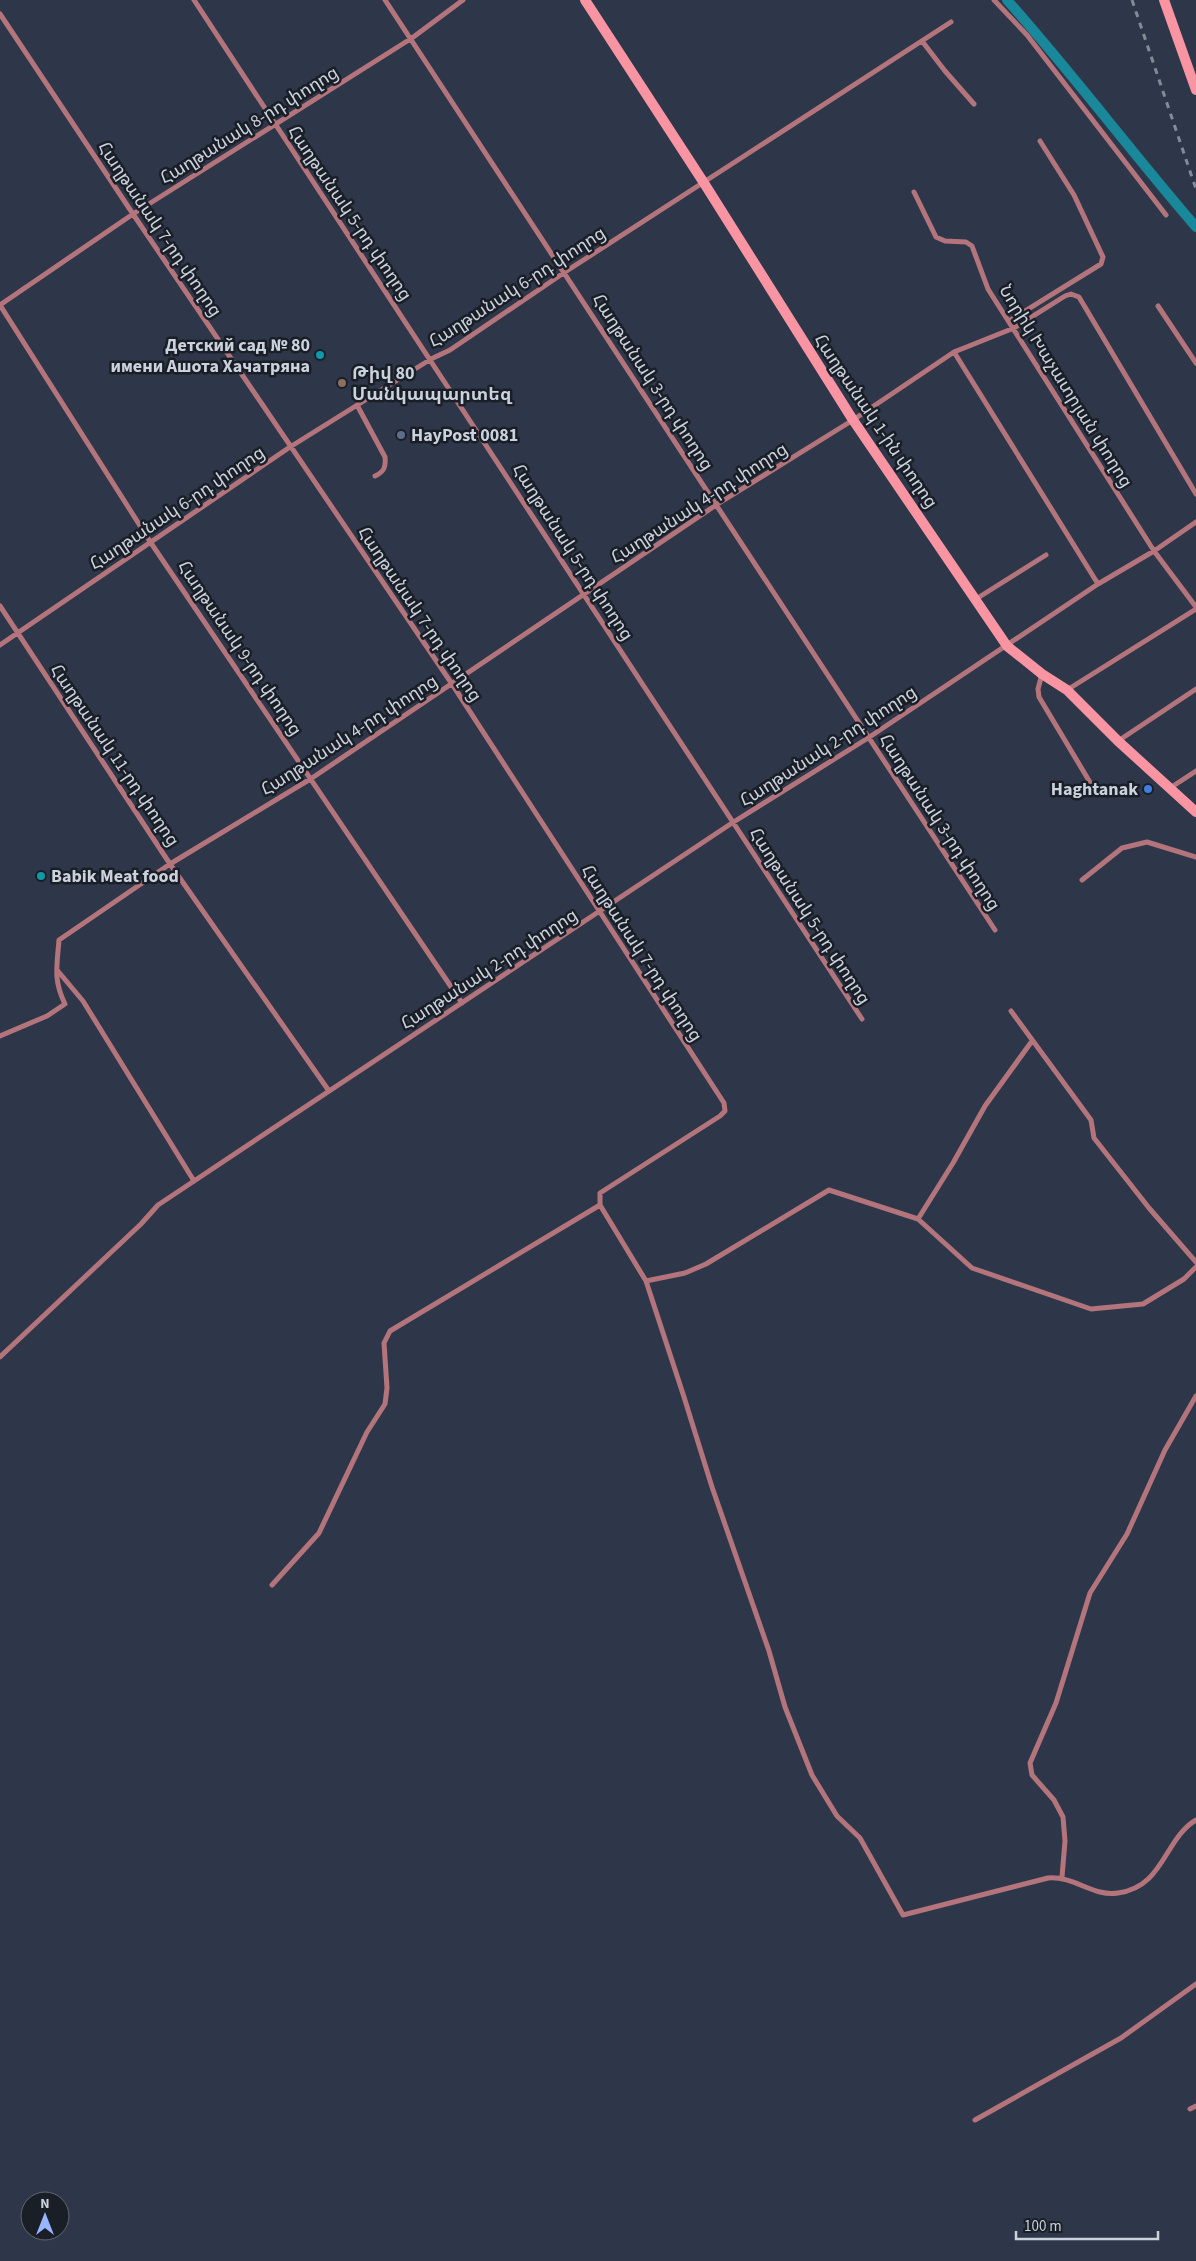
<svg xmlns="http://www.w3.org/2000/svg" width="1196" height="2261" font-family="'Source Sans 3','Noto Sans Armenian',sans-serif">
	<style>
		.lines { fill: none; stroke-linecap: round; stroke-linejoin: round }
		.canal { stroke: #1a889b; stroke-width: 10 }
		.street { stroke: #b3747c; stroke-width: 5 }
		.secondary { stroke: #f995a3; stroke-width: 10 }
		.rail { stroke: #838b99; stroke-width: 3; stroke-dasharray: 6 6; stroke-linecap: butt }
		.culture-dot { fill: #0f9aa8; stroke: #1a1f27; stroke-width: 2 }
		.education-dot { fill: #8d6e63; stroke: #1a1f27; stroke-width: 2 }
		.service-dot { fill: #5c6f8a; stroke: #1a1f27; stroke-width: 2 }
		.shop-dot { fill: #3f7fe0; stroke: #1a1f27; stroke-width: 2 }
		.labels { text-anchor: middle; stroke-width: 5; stroke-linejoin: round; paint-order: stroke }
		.street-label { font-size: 18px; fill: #cbd1dd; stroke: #1a1f27 }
		.poi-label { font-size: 18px; font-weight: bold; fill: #cbd1dd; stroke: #1a1f27; text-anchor: start }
	</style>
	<rect width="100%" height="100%" fill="#2e3749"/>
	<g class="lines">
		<!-- canal -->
		<path class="canal" d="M1007 0C1073 74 1132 153 1196 227"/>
		<!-- street -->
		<path class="street" d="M194 0 862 1019
			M385 0 995 930
			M994 0 1027 35 1166 215
			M0 14 133 214 452 684 724 1103 725 1111 720 1116 600 1193V1205L646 1281 684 1397 712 1487 769 1651 785 1707 812 1775 837 1816 860 1838 903 1915 1048 1878C1075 1876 1093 1897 1118 1893 1164 1887 1164 1839 1196 1820
			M922 41 945 71 974 104
			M914 192 936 237 945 241 966 242 972 246 988 289 1154 551 1196 607
			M0 305 151 543 462 1003
			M0 305 133 214 412 38 463 0
			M1158 306 1196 363
			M1009 321 1101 264 1103 257 1074 195 1040 141
			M954 352 1098 584
			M357 405 385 457C386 467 384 472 375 476
			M976 599 1046 555
			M0 606 170 864 329 1091
			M0 645 290 447 431 359 450 350 565 272 951 22
			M1042 674 1038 689 1039 697 1091 784
			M1067 690 1196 609
			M1118 741 1196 689
			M1170 788 1196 771
			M1082 880 1122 848 1147 842 1196 857
			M57 970 83 1001 194 1181
			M1011 1011 1091 1120 1094 1138 1149 1208 1196 1262
			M0 1036 47 1016 65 1004C53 980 57 966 59 940L170 864 312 778 716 505 853 420 954 352 1014 328 1065 296 1071 294 1079 297 1196 494
			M918 1219 953 1163 985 1106 1032 1041
			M646 1281 685 1273 706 1264 829 1190 918 1219 972 1268 1091 1309 1143 1304 1184 1279 1196 1267
			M0 1357 141 1224 158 1205 732 823 868 738 1098 584 1154 551 1196 522
			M272 1585 319 1533 367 1432 385 1404 387 1388 384 1343 390 1331 600 1205
			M1062 1877 1065 1841 1063 1817 1054 1800 1032 1775 1030 1763 1056 1703 1090 1593 1127 1534 1165 1450 1196 1396
			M1190 2109 1196 2106
			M975 2120 1121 2038 1196 1984"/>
		<!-- secondary -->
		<path class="secondary" d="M585 0 704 183 853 420 1007 646 1042 674 1067 690 1118 741 1196 812
			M1164 0 1196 90"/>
		<!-- rail -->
		<path class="rail" d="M1132 0 1196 189"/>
	</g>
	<!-- markers -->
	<g class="culture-dot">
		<circle cx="320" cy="355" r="5"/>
		<circle cx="41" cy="876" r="5"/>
	</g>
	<circle class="education-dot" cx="342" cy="383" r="5"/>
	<circle class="service-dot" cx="401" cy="435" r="5"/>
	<circle class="shop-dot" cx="1148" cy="789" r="5"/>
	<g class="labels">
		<!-- street labels -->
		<g class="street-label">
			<text transform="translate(249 125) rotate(-32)" y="6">Հաղթանակ 8-րդ փողոց</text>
			<text transform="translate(350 213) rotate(56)" y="6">Հաղթանակ 5-րդ փողոց</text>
			<text transform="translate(160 229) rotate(56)" y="6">Հաղթանակ 7-րդ փողոց</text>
			<text transform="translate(517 287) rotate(-33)" y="6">Հաղթանակ 6-րդ փողոց</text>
			<text transform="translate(653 382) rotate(57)" y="6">Հաղթանակ 3-րդ փողոց</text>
			<text transform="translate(1066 386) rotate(58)" y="6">Նորիկ Խաչատրյան փողոց</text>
			<text transform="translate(876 421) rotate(56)" y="6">Հաղթանակ 1-ին փողոց</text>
			<text transform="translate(699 503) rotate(-33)" y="6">Հաղթանակ 4-րդ փողոց</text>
			<text transform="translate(177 508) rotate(-34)" y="6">Հաղթանակ 6-րդ փողոց</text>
			<text transform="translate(573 552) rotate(57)" y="6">Հաղթանակ 5-րդ փողոց</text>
			<text transform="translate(420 614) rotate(56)" y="6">Հաղթանակ 7-րդ փողոց</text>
			<text transform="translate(240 648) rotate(56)" y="6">Հաղթանակ 9-րդ փողոց</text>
			<text transform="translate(349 735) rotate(-33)" y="6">Հաղթանակ 4-րդ փողոց</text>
			<text transform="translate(828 746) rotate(-33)" y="6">Հաղթանակ 2-րդ փողոց</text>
			<text transform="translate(115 755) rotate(56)" y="6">Հաղթանակ 11-րդ փողոց</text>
			<text transform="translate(940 822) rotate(57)" y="6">Հաղթանակ 3-րդ փողոց</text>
			<text transform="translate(810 916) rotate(57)" y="6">Հաղթանակ 5-րդ փողոց</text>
			<text transform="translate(642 953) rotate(57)" y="6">Հաղթանակ 7-րդ փողոց</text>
			<text transform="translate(489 969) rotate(-33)" y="6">Հաղթանակ 2-րդ փողոց</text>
		</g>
		<!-- poi labels -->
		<g class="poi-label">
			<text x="310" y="351" text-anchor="end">Детский сад № 80<tspan x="310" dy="21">имени Ашота Хачатряна</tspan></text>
			<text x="352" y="379">Թիվ 80<tspan x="352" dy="21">Մանկապարտեզ</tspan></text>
			<text x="411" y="441">HayPost 0081</text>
			<text x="1138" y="795" text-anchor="end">Haghtanak</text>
			<text x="51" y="882">Babik Meat food</text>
		</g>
	</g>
	<!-- north arrow -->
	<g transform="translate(45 2216)"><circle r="24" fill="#1a1f27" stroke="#616670"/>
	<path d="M0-4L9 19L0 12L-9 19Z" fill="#97b6fd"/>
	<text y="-8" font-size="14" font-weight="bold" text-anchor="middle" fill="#cbd1dd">N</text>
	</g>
	<!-- scale -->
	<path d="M1016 2231v8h142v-8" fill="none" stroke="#cbd1dd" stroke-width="2.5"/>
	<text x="1024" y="2231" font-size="15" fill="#cbd1dd" stroke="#1a1f27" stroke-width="4" paint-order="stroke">100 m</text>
</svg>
